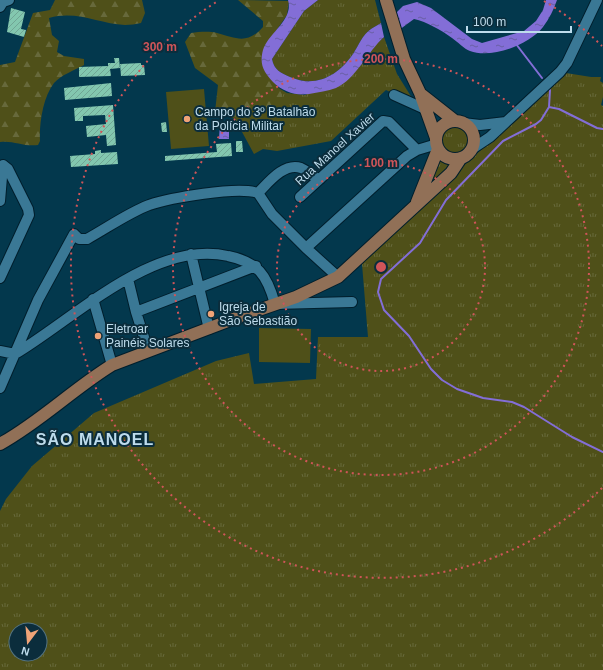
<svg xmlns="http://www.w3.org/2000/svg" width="603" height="670" font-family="Arial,sans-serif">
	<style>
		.grass { fill: url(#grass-tufts); fill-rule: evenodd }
		.forest { fill: url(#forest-firs) }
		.garden { fill: #4f5019 }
		.water { fill: url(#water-ripples) }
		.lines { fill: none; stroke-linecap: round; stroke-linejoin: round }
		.stream { stroke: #836ed7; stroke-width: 2 }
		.building { fill: url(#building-hatch) }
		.minor-casing { stroke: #001e2c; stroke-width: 12 }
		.major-casing { stroke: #001e2c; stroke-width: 14 }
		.minor { stroke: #3a7895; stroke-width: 10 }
		.major { stroke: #917057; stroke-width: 12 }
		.ring { fill: none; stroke: #d05559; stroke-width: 2; stroke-dasharray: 2 4 }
		.poi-dot { fill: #efa377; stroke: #0b2d3c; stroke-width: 1.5 }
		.labels { text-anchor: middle; stroke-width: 4; stroke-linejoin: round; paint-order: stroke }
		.poi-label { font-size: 12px; fill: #bedcec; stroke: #0b2d3c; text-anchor: start }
		.street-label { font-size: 12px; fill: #bedcec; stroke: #0b2d3c }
		.district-label { font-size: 16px; font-weight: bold; letter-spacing: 1px; fill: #bedcec; stroke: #0b2d3c }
		.centre { fill: #d05559; stroke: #0b2d3c; stroke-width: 2 }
		.ring-label { font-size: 12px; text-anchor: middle; font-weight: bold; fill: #d05559; stroke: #0b2d3c; stroke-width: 4; stroke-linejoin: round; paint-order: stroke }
	</style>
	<defs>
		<pattern id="grass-tufts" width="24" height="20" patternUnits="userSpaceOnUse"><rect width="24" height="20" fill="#4f5019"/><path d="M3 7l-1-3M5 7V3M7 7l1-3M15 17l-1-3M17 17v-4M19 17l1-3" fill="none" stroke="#67693b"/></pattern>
		<pattern id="forest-firs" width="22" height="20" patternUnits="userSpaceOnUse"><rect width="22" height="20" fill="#4f5019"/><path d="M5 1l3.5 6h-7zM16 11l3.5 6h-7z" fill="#67693b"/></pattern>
		<pattern id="water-ripples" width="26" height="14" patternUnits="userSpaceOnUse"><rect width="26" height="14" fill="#836ed7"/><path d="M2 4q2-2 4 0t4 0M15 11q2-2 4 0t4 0" fill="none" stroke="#695fa5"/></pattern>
		<pattern id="building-hatch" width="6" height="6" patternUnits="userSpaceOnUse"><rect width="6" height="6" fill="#83c7af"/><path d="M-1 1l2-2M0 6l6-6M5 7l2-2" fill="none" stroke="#70a695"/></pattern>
	</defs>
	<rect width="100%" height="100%" fill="#03384d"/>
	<!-- grass -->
	<path class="grass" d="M318 0H375L381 23C378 25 374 27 371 29 362 35 359 45 353 54 338 76 316 88 290 77 281 73 274 70 272 59L304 11Z
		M384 37 397 74 412 98 409 101 386 90 331 141 277 151 263 149 254 154 235 119 215 112 263 121 282 106V90L287 93 305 95 361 65 375 45Z
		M566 73 591 77H601L600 81 603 83V97L601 105 603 106V670H0V511L6 499 32 466 94 413 216 361 249 353 254 384 316 379 318 337H368L362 264 377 243 490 142 561 74ZM16 630H40V654H16Z
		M439 141a16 16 0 1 1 32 0a16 16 0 1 1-32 0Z
		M437 155 445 160 457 162 420 198Z"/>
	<!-- forest -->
	<path class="forest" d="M55 0H142L145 13 141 23C136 24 130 25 125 25 99 24 77 10 49 18L52 35 59 41 57 52 64 56 84 59V65C75 70 61 75 54 83 43 97 39 124 40 141L38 145C24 147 13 140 0 142V65L15 62 33 13 50 10Z
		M238 0 289 1 287 15 264 48 277 87 282 90V106L276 120 263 121 215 112 218 85 195 68 185 42 191 33C199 32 209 31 217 33 236 38 247 45 263 27V21Z"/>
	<!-- garden -->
	<path class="garden" d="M204 89 209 146 171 149 166 92Z
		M259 328 311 329 310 363 259 362Z"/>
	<!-- water -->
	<path class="water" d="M288 0H318L304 11 272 59C274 70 281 73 290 77 316 88 338 76 353 54 359 45 362 35 371 29 374 27 378 25 381 23L384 37C368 51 356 79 336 88 328 91 318 92 309 94 296 96 283 92 273 82 264 72 259 65 263 50 268 33 294 20 288 0Z
		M546 0H557C554 9 549 19 543 27 529 45 491 59 470 51 464 49 458 42 452 38 441 30 427 22 414 19L399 30 395 14 403 6 417 2 431 8 472 39 482 43 524 31 536 21 543 10Z
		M220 123H229V139H219Z"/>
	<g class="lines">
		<!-- stream -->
		<path class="stream" d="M516 44 542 78
			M550 90 549 107 541 120 536 124 503 141 446 200 420 243 381 279 378 292 384 310 409 336 431 369 442 380 457 389 483 398 512 402 524 407 572 437 603 452
			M549 107 559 109 597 128 603 129"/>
	</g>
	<!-- building -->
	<path class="building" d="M11 8 25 12 21 29 26 30 24 37 7 32Z
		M114 58H119L120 68 110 69 111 76 79 77V67L108 66V63H115Z
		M141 63V65H144L145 75 121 76 120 64Z
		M111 83 112 96 65 100 64 88Z
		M113 105 116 145 107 146 106 135 87 137 86 126 106 124 105 115 83 116V121H75L74 108Z
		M166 122 167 132H162L161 123Z
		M236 141H242L243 152H236Z
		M231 143 232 156 165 161V156L217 152 216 144Z
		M101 150V153L117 152 118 164 71 167 70 156 95 154V151Z"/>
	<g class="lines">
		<!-- minor casing -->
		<g class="minor-casing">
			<path id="minor" d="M0 7 3 2 9 0
				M394 95 425 109
				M463 123 480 125 506 122
				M472 149 490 137 560 72 567 63 597 0
				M258 193 272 214 306 248 338 277
				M258 193C268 183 284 162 301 168 308 171 312 177 320 179
				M300 197 383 121 389 122 417 150
				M0 201 3 165 8 169 28 209 29 215 0 278
				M306 248 407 156 417 150 437 144
				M191 254 209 329
				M128 279 136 312 148 350
				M93 299 112 365
				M136 312 256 266
				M0 351 15 354C74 319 154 239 228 256 258 262 267 275 275 304L352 302
				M0 388 38 300 74 234 79 239H87C107 228 128 213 149 205 170 198 237 186 258 193"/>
		</g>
		<!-- major casing -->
		<g class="major-casing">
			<path id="major" d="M386 0 404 59 420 93 436 138
				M422 95 455 121
				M436 140a19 19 0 1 1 38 0a19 19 0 1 1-38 0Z
				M417 202 438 149
				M0 444C40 422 73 389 112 365L236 318 296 297 338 277 451 173 461 158"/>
		</g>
		<!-- minor -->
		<use href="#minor" class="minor"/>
		<!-- major -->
		<use href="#major" class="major"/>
	</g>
	<!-- distance rings -->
	<g class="ring">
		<circle cx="381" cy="267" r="104"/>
		<circle cx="381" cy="267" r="208"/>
		<path d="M602 488A312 312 0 1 1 218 1M544 1A312 312 0 0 1 602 46"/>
	</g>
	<!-- markers -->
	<g class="poi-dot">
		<circle cx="187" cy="119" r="4"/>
		<circle cx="211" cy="314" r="4"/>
		<circle cx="98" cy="336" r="4"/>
	</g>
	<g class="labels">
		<!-- poi labels -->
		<g class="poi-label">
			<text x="195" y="116">Campo do 3º Batalhão<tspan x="195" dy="14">da Polícia Militar</tspan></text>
			<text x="219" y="311">Igreja de<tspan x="219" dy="14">São Sebastião</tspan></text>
			<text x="106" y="333">Eletroar<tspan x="106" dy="14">Painéis Solares</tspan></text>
		</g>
		<!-- street labels -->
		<g class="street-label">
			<text transform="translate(335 149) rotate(-42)" y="4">Rua Manoel Xavier</text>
		</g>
		<!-- district labels -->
		<g class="district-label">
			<text x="95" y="445">SÃO MANOEL</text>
		</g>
	</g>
	<circle cx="381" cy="267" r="6" class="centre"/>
	<g class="ring-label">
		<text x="160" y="51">300 m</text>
		<text x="381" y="63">200 m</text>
		<text x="381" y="167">100 m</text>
	</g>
	<!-- north arrow -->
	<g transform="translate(28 642) rotate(196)"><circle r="19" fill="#0b2d3c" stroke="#537382"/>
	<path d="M0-3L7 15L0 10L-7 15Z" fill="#efa377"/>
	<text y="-6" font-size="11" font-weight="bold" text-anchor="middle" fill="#bedcec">N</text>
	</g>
	<!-- scale -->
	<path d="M467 26v6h104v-6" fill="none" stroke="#bedcec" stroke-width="2"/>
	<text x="473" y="26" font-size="12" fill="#bedcec" stroke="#0b2d3c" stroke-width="3" paint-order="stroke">100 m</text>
</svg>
